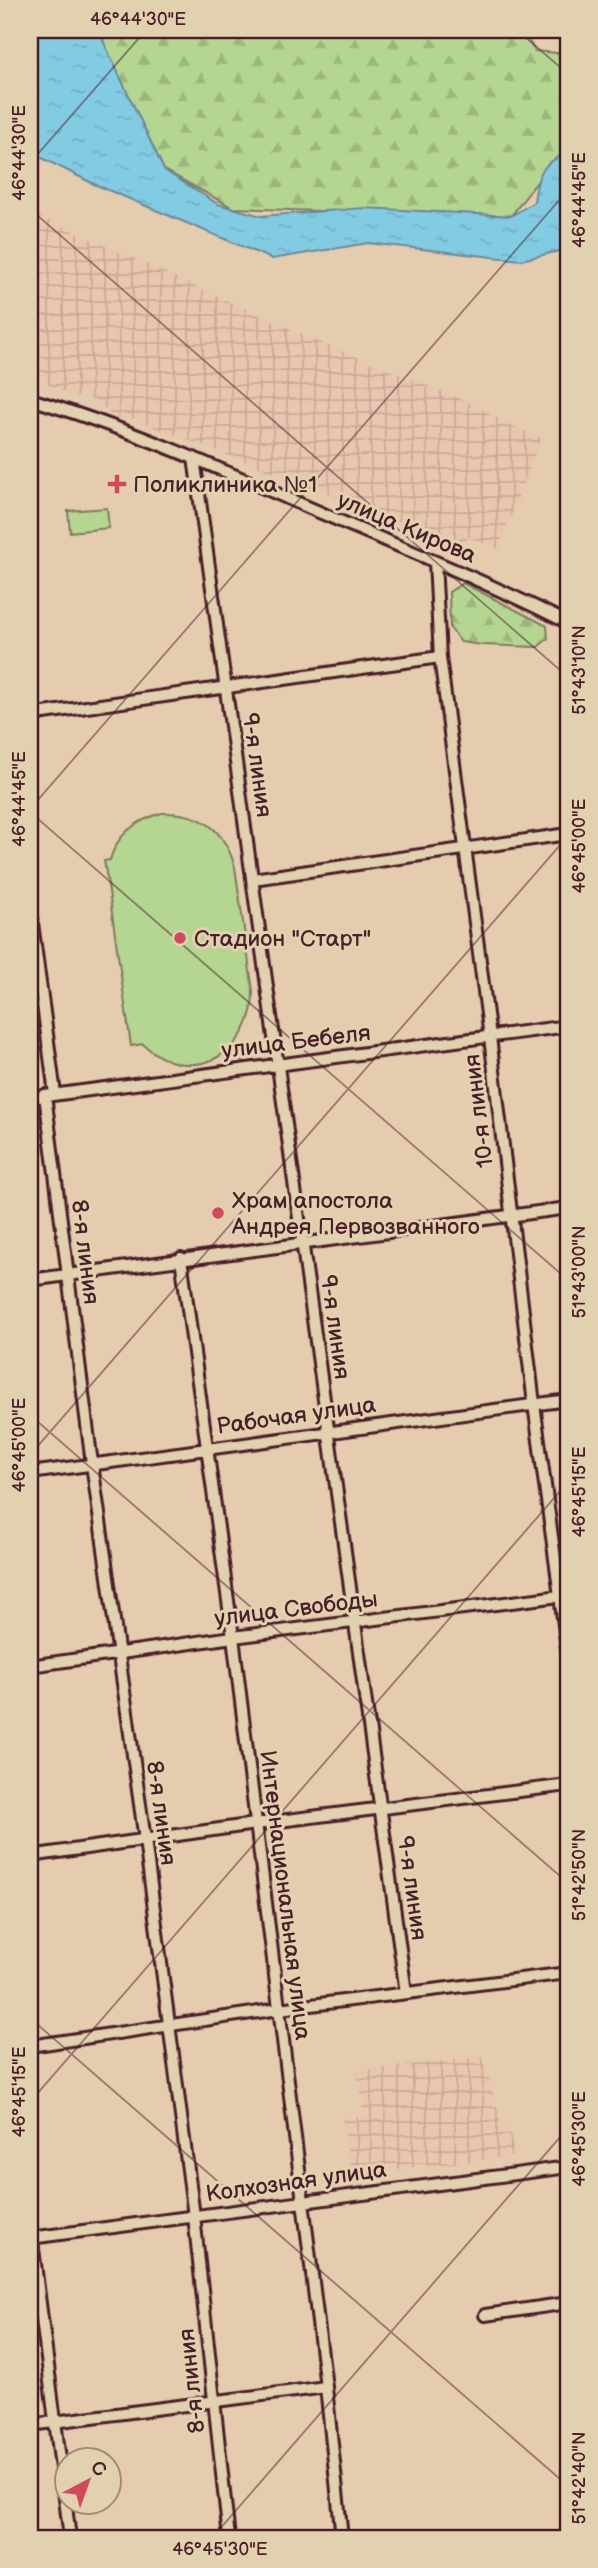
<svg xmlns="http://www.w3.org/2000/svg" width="598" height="2568" font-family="'Balsamiq Sans',sans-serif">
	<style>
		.industrial { fill: url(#industrial-grid) }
		.green { fill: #b4d690; stroke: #7f7a5e; stroke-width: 2 }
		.forest { fill: url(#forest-firs); stroke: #7f7a5e; stroke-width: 2 }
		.water { fill: url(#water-ripples); stroke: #6c8799; stroke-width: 2 }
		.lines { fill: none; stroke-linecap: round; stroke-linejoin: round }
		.minor-casing { stroke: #4a1f2b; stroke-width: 16 }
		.minor { stroke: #e2d1ae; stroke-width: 10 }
		.ticks { fill: none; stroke: #4a1f2b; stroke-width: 2; stroke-opacity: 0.45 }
		.poi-dot { fill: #d1495b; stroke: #e2d1ae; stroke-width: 2.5 }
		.labels { text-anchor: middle; stroke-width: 6; stroke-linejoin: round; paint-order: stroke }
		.poi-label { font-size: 23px; fill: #4a1f2b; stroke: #e2d1ae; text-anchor: start }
		.street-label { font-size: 23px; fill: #4a1f2b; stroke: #e2d1ae }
		.neatline { fill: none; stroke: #4a1f2b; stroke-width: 2.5 }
		.ticks-label { font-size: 18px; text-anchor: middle; fill: #4a1f2b }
	</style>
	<defs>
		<pattern id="industrial-grid" width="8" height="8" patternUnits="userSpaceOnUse" patternTransform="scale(1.75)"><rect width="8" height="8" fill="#e9c6af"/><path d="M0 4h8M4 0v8" fill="none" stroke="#c9aa97"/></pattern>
		<pattern id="forest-firs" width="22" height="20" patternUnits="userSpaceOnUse" patternTransform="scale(1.75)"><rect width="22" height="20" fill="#b4d690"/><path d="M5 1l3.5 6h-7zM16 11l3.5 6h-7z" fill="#9cb77c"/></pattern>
		<pattern id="water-ripples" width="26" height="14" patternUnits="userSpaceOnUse" patternTransform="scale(1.75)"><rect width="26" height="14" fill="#82cce3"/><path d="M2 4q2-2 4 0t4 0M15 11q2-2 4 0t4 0" fill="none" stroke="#72afc3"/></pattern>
	</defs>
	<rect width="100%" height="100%" fill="#e5ccae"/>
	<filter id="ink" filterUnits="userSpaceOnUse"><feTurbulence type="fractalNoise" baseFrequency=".0143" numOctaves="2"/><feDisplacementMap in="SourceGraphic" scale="14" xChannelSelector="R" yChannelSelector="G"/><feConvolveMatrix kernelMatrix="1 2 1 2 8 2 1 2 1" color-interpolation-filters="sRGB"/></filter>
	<g filter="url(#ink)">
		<!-- industrial -->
		<path class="industrial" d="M30 212 317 341 471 403 508 424 541 438 498 549 468 537 464 546 123 415 120 419 109 414 110 410 94 404 91 399 80 394 78 397 30 377Z
			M483 2057 502 2126 509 2125 514 2156 350 2175 343 2119 364 2116 357 2071Z"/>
		<!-- green -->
		<path class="green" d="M107 508 109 528 70 532 68 511Z
			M162 813C202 812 224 829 235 867L253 991C254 1054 190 1089 143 1044L131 1046 108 885 104 861 110 860C117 833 137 820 162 813Z"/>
		<!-- forest -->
		<path class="forest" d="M101 30H522L535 51 568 54V153L537 182 511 216 394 210 319 211 233 208 164 170 104 45Z
			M463 583 547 626 548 638 538 647 482 645 461 642 450 628 449 592Z"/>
		<!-- water -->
		<path class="water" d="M30 30H98L164 170 218 204 261 216 365 208 511 216 534 202C538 173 540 165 568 152V249L521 260 368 243 272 259 94 184 38 156 30 141Z"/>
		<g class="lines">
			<!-- minor casing -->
			<g class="minor-casing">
				<path id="minor" d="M30 399C132 429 229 473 326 515 407 550 490 583 568 623
					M194 458 406 1993
					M435 562 440 657 490 1037 534 1404 568 1655
					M30 715 440 657
					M253 879 568 834
					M30 908 55 1094
					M45 1095 92 1464 145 1840 194 2216 229 2538
					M30 1098 568 1026
					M181 1258 233 1637 326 2387 342 2538
					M30 1280 568 1208
					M30 1473 568 1400
					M30 1666 233 1637 568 1595
					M30 1856 255 1824 568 1785
					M30 2046 279 2009 568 1973
					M30 2225 70 2538
					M30 2238 568 2167
					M485 2315 568 2303
					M30 2425 326 2387"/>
			</g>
			<!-- minor -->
			<use href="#minor" class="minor"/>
		</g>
	</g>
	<!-- ticks -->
	<path class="ticks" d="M517 30 568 74M30 163 146 30M30 209 568 677M30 809 568 190M30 812 568 1280M30 1415 568 1883M30 1455 568 836M30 2018 568 2486M30 2102 568 1482M212 2538 568 2128"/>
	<!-- markers -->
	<g class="poi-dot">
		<path d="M113.5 473.5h7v7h7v7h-7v7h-7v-7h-7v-7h7z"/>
		<circle cx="180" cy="938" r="7"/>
		<circle cx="218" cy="1213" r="7"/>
	</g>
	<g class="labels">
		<!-- poi labels -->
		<g class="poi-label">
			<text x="133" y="492">Поликлиника №1</text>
			<text x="194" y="946">Стадион "Старт"</text>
			<text x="232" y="1208">Храм апостола<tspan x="232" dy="26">Андрея Первозванного</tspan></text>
		</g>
		<!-- street labels -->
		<g class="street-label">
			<text transform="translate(407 527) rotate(23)" y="8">улица Кирова</text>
			<text transform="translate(258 765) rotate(82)" y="8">9-я линия</text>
			<text transform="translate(296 1041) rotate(-7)" y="8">улица Бебеля</text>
			<text transform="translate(478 1111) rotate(-97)" y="8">10-я линия</text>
			<text transform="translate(86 1252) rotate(83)" y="8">8-я линия</text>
			<text transform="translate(336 1327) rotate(82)" y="8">9-я линия</text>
			<text transform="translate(296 1415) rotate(-8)" y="8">Рабочая улица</text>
			<text transform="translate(296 1608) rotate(-7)" y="8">улица Свободы</text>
			<text transform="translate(162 1813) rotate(82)" y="8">8-я линия</text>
			<text transform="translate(413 1888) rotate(82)" y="8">9-я линия</text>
			<text transform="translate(286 1895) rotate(83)" y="8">Интернациональная улица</text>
			<text transform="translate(296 2181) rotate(-8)" y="8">Колхозная улица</text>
			<text transform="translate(191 2381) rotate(-96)" y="8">8-я линия</text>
		</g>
	</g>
	<!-- margin -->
	<rect width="598" height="2568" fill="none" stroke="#e2d1ae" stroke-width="77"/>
	<!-- north arrow -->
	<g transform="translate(88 2481) rotate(41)"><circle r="33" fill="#e2d1ae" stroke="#a58a7a" stroke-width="2"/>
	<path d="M0-5L12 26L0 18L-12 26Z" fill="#d1495b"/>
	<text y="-10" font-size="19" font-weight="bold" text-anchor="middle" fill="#4a1f2b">С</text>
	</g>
	<rect x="38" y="38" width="522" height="2492" class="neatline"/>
	<g class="ticks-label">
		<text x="138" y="25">46°44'30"E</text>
		<text transform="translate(19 153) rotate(-90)" y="6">46°44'30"E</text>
		<text transform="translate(579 200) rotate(-90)" y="6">46°44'45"E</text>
		<text transform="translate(579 670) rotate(-90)" y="6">51°43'10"N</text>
		<text transform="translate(19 799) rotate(-90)" y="6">46°44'45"E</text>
		<text transform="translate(579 846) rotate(-90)" y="6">46°45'00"E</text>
		<text transform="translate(579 1272) rotate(-90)" y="6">51°43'00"N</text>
		<text transform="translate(19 1445) rotate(-90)" y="6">46°45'00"E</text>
		<text transform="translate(579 1492) rotate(-90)" y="6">46°45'15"E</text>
		<text transform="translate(579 1875) rotate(-90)" y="6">51°42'50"N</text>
		<text transform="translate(19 2092) rotate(-90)" y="6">46°45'15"E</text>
		<text transform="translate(579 2139) rotate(-90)" y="6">46°45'30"E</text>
		<text transform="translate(579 2478) rotate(-90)" y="6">51°42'40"N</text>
		<text x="220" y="2555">46°45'30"E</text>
	</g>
</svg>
